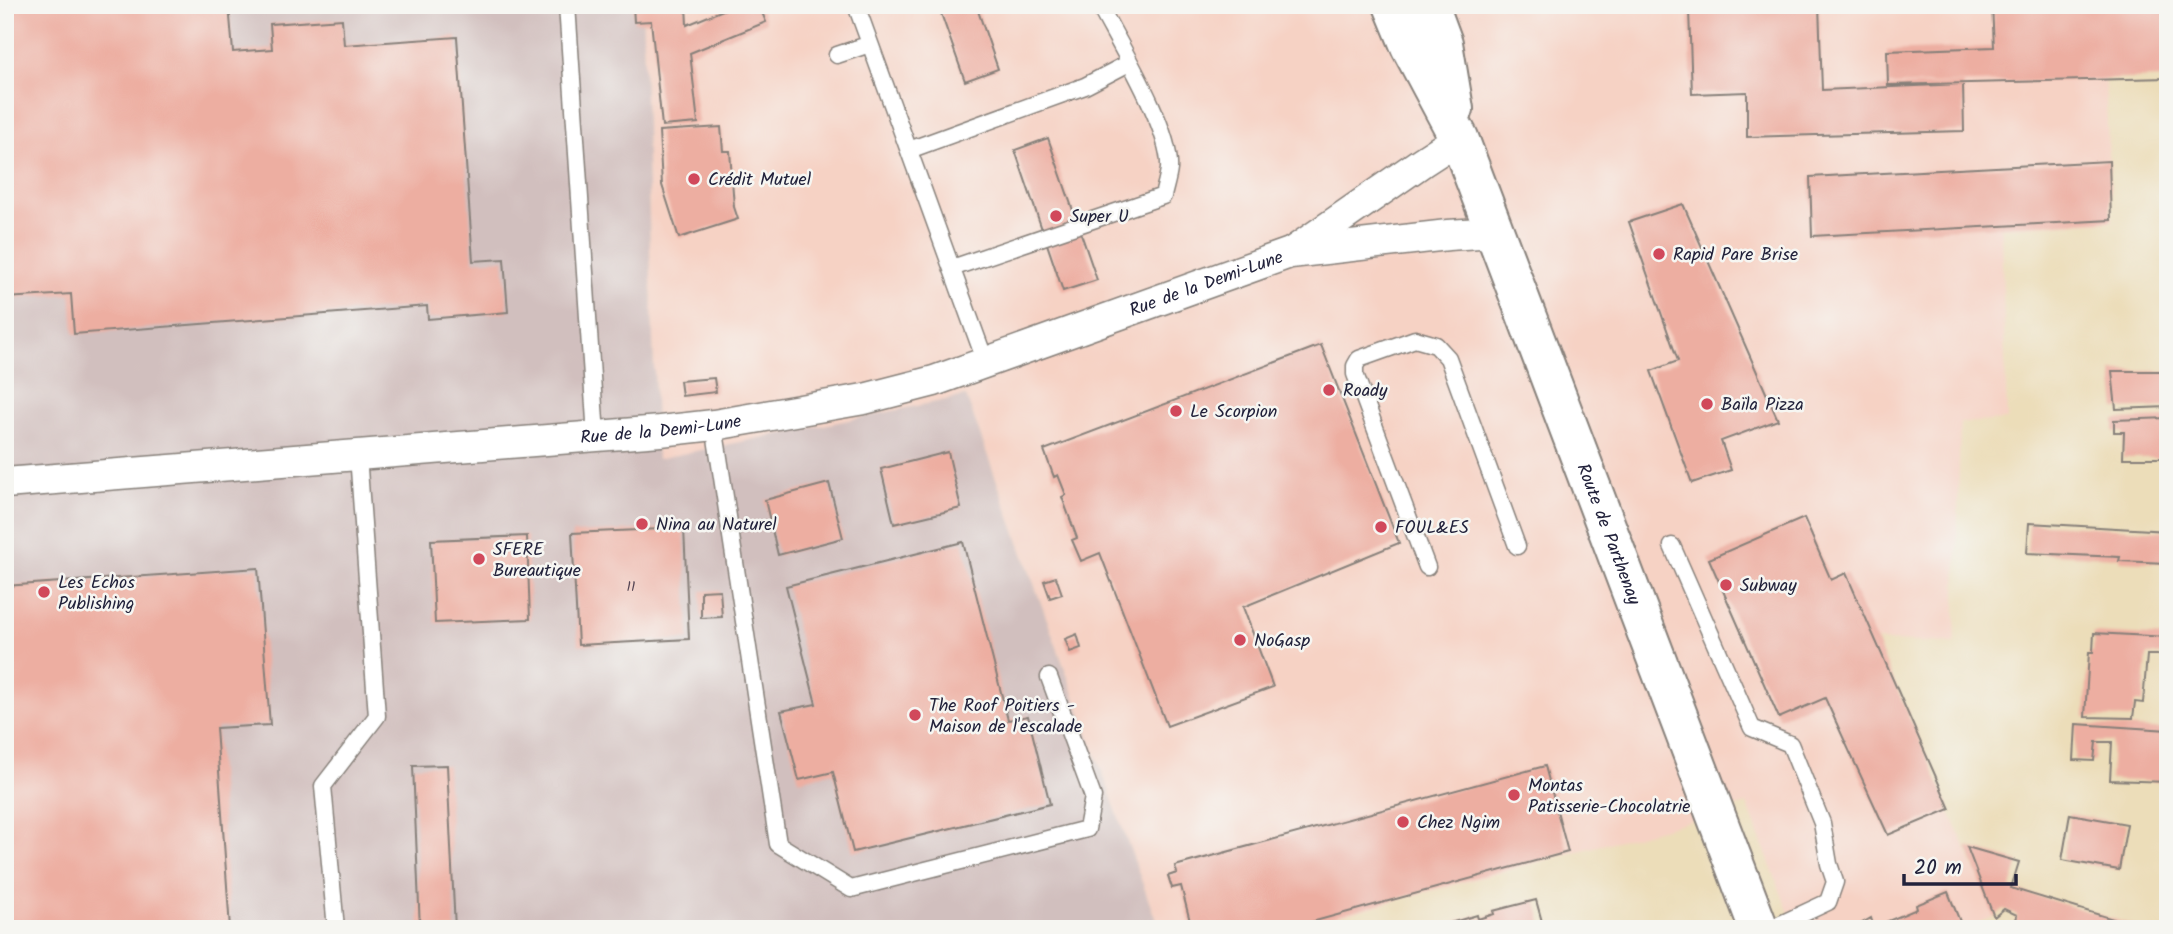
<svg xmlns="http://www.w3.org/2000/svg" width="2173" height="934" font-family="Kalam,sans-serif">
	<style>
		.built { fill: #f6d2c4 }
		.industrial { fill: #d1bfbe }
		.building { fill: #edaea1 }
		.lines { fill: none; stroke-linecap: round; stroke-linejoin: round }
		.lane-casing { stroke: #87807a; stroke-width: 19 }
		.street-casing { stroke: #87807a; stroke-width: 33 }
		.secondary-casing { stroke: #87807a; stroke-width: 42 }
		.lane { stroke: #fff; stroke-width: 16 }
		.street { stroke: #fff; stroke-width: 30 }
		.secondary { stroke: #fff; stroke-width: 38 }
		.poi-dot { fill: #d1495b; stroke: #f6f6f2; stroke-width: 2.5 }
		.labels { text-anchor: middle; stroke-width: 5; stroke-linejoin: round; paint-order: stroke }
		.number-label { font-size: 14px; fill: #554554 }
		.poi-label { font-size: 18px; fill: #22223b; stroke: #f6f6f2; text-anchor: start }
		.street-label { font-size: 18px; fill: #22223b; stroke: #f6f6f2 }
	</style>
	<rect width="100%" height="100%" fill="#f6f6f2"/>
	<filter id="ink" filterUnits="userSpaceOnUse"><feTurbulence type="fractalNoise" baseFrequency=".0143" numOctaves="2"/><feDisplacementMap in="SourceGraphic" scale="14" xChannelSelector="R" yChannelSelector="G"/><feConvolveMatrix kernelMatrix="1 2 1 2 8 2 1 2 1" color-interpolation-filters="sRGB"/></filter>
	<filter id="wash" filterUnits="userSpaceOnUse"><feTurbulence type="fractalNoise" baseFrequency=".00686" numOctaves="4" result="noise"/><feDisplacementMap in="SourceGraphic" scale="28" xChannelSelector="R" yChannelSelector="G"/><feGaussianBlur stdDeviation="1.57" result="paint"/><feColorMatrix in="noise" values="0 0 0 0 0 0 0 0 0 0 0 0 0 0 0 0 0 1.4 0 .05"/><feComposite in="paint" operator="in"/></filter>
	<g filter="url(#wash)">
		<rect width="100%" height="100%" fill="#ecddb9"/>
		<!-- built -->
		<path class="built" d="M642 5H2168V77L2105 80 2112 221 2001 227 2007 420 1960 423 1955 643 1876 641 1995 916 1964 929H1795L1747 804 1672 826 1289 929H1159L966 396 657 460Z"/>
		<!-- industrial -->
		<path class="industrial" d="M5 5H642L657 459 966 396 1159 929H5Z"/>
		<g id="blocks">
			<!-- building -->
			<path class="building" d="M5 5H229L233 52 272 49 270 24 342 19 344 45 457 37 473 261 504 259 508 312 428 319 427 306 74 334 71 294 5 298Z
				M633 5H686L687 25 735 5H759L766 22 690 53 698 123 662 126 651 21 634 22Z
				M938 5H976L998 69 965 81Z
				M1819 5 1822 90 1963 84 1964 131 1747 137V92L1692 94 1689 10Z
				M1992 5H2168V78L1888 85 1887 51 1994 47Z
				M721 127 723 151H730L734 207 738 219 679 238 662 185 659 131Z
				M1048 138 1097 280 1063 291 1015 150Z
				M2109 161 2111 220 1812 236 1810 177Z
				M1683 204 1778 420 1721 441 1731 470 1692 483 1651 371 1678 361 1629 222Z
				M1321 345 1399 543 1243 607 1273 687 1167 726 1100 553 1081 561 1072 540 1077 538 1062 497 1066 495 1058 475 1054 477 1044 450Z
				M2112 371H2168V407L2116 409Z
				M714 378 716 392 682 396 680 381Z
				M2168 418V458H2123L2124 432H2114V420Z
				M948 452 961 508 894 524 881 469Z
				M829 483 843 538 778 555 765 500Z
				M1804 518 1831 580 1846 573 1950 809 1888 835 1825 698 1779 718 1709 559Z
				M2029 523 2168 531V563L2119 561 2120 557 2027 553Z
				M684 528 689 639 578 645 572 533Z
				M527 536 530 619 435 623 431 540Z
				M963 542 1008 720 1028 716 1050 804 853 852 833 772 799 780 781 711 816 704 786 586Z
				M258 568 270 725 216 728 230 929H5V586Z
				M1056 577 1062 594 1050 598 1044 581Z
				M720 590 722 617 701 618V591Z
				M2094 633 2168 637V655H2147L2143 703 2135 702 2133 718 2085 717 2089 652H2093Z
				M1077 634 1081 648 1070 652 1065 639Z
				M2076 724 2168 730V782L2110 780 2112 742H2096L2094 761 2074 760Z
				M447 765 455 929H420L413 766Z
				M1545 766 1568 852 1286 929H1192L1181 886 1172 888 1168 876 1177 873 1175 866Z
				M2070 814 2127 824 2119 870 2062 860Z
				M1967 847 2019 862 2011 888 2136 926 2135 929H2026L2015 926 2017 915 2004 909 1994 917Z
				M1948 892 1963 929H1852L1871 918 1874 927 1917 909 1916 905Z
				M1536 900 1544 929H1430L1477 915 1478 919 1494 914 1493 911Z"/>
		</g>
	</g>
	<g filter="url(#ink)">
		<use href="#blocks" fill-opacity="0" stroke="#87807a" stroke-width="2"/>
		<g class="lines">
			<!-- lane casing -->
			<g class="lane-casing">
				<path id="lane" d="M567 5 596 436
					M856 5 986 363
					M837 55 870 44
					M909 150 1085 86 1129 63
					M952 268 1163 196C1165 187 1168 178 1169 169 1172 130 1118 42 1099 5
					M714 425 778 844 851 889 1087 829 1093 797 1049 677
					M1672 546 1752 728 1790 744 1822 823 1829 864 1835 882 1828 902 1770 929
					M1427 567 1355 374V366L1359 359 1415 339 1436 345 1448 358 1517 546
					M336 929 323 786 377 716 358 455"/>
			</g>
			<!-- street casing -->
			<g class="street-casing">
				<g id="street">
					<path d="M1294 251 1422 162 1459 138"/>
					<path id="s1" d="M5 483 660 431 714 425 864 399 934 381 1290 253 1448 235 1496 232"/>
				</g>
			</g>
			<!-- secondary casing -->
			<g class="secondary-casing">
				<g id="secondary">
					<path id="s2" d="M1393 5 1410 46 1459 138 1759 929"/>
					<path d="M1429 5 1443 43 1454 109"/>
				</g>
			</g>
			<!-- lane -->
			<use href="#lane" class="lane"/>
			<!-- street -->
			<use href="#street" class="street"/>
			<!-- secondary -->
			<use href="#secondary" class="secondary"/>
		</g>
	</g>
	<!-- markers -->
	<g class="poi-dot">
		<circle cx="694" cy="179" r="7"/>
		<circle cx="1056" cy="216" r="7"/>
		<circle cx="1659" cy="254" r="7"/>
		<circle cx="1329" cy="390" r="7"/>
		<circle cx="1707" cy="404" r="7"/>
		<circle cx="1176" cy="411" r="7"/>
		<circle cx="642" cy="524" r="7"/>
		<circle cx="1381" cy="527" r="7"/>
		<circle cx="479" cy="559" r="7"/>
		<circle cx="1726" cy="585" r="7"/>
		<circle cx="44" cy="592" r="7"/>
		<circle cx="1240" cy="640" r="7"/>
		<circle cx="915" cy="715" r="7"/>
		<circle cx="1514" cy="795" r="7"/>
		<circle cx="1403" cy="822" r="7"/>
	</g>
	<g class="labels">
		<!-- number labels -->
		<g class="number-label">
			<text x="631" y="591">11</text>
		</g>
		<!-- poi labels -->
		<g class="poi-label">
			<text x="708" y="185">Crédit Mutuel</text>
			<text x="1070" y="222">Super U</text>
			<text x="1673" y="260">Rapid Pare Brise</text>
			<text x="1343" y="396">Roady</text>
			<text x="1721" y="410">Baïla Pizza</text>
			<text x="1190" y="417">Le Scorpion</text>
			<text x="656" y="530">Nina au Naturel</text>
			<text x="1395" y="533">FOUL&amp;ES</text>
			<text x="493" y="555">SFERE<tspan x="493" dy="21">Bureautique</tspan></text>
			<text x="58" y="588">Les Echos<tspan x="58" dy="21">Publishing</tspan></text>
			<text x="1740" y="591">Subway</text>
			<text x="1254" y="646">NoGasp</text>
			<text x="929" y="711">The Roof Poitiers -<tspan x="929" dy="21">Maison de l'escalade</tspan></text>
			<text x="1528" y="791">Montas<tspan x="1528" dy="21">Patisserie-Chocolatrie</tspan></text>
			<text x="1417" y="828">Chez Ngim</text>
		</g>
		<!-- street labels -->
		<g class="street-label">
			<text dy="6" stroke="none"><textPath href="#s1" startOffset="1225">Rue de la Demi-Lune</textPath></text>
			<text dy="6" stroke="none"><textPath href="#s1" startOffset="658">Rue de la Demi-Lune</textPath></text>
			<text dy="6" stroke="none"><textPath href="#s2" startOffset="572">Route de Parthenay</textPath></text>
		</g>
	</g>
	<!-- margin -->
	<rect width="2173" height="934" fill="none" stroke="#f6f6f2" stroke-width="28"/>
	<!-- scale -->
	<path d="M1904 874v10h112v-10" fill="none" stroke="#22223b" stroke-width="3.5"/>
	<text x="1914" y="874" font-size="21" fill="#22223b" stroke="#f6f6f2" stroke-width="5" paint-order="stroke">20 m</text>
</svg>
